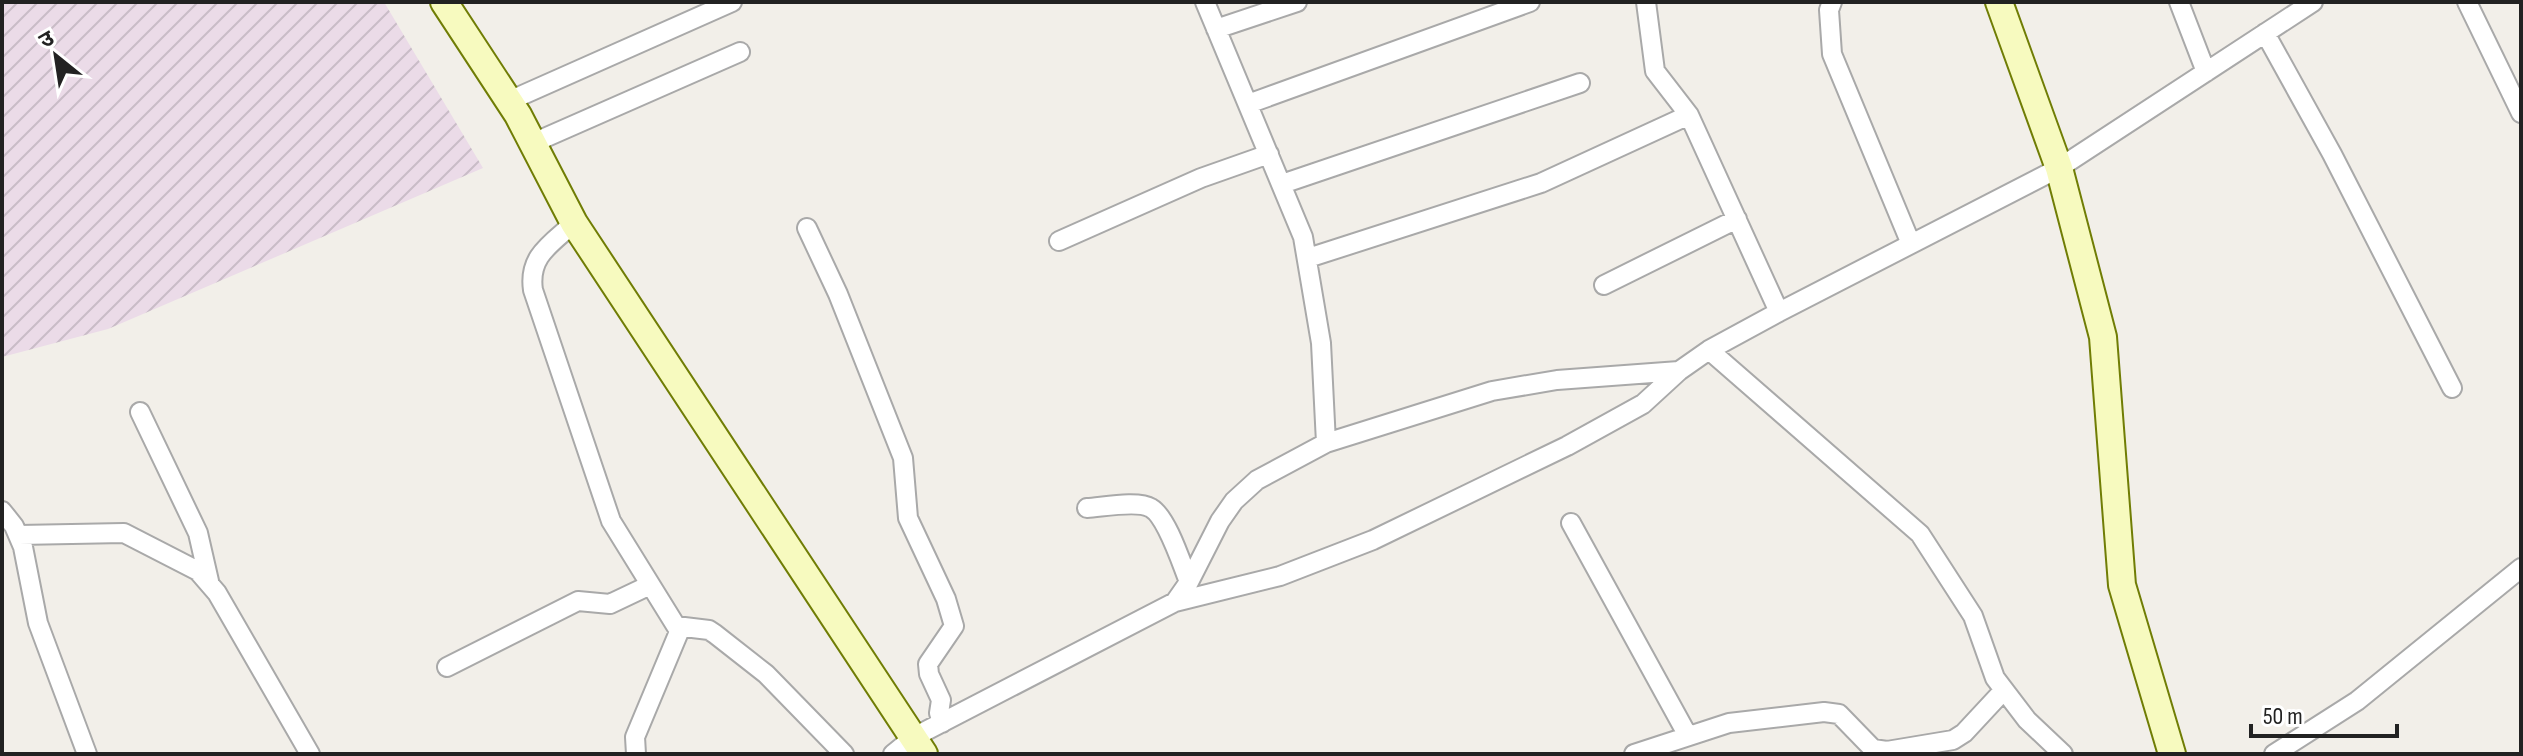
<svg xmlns="http://www.w3.org/2000/svg" width="2523" height="756" font-family="'Sofia Sans Condensed','Noto Sans Devanagari',sans-serif">
	<style>
		.industrial { fill: url(#industrial-furrows) }
		.lines { fill: none; stroke-linecap: round; stroke-linejoin: round }
		.street-casing { stroke: #a9a9a9; stroke-width: 22 }
		.secondary-casing { stroke: #707d05; stroke-width: 30 }
		.street { stroke: #fff; stroke-width: 18 }
		.secondary { stroke: #f7fabf; stroke-width: 26 }
	</style>
	<defs>
		<pattern id="industrial-furrows" width="10" height="10" patternUnits="userSpaceOnUse" patternTransform="scale(2)"><rect width="10" height="10" fill="#ebdbe8"/><path d="M-1 1l2-2M0 10L10 0M9 11l2-2" fill="none" stroke="#c9bcc7"/></pattern>
	</defs>
	<rect width="100%" height="100%" fill="#f2efe9"/>
	<!-- industrial -->
	<path class="industrial" d="M2 2H384L483 168 108 329 2 357Z"/>
	<g class="lines">
		<!-- street casing -->
		<g class="street-casing">
			<path id="street" d="M1205 2 1303 237 1321 343 1326 443
				M1646 2 1655 71 1689 115 1779 312
				M1832 2 1829 10 1832 54 1911 244
				M2179 2 2206 72
				M2467 2 2521 113
				M1216 29 1297 2
				M2265 33 2332 154 2452 388
				M509 101 732 2
				M1248 104 1530 2
				M533 143 740 52
				M1282 184 1580 83
				M574 223C551 244 528 256 533 290L611 521 676 626 709 630 715 634 766 674 844 754
				M807 228 838 294 903 458 908 518 946 599 954 626 928 664 929 674 941 700 939 713 942 723
				M1059 241 1201 178 1269 154
				M1308 258 1541 183 1689 115
				M1604 285 1737 219
				M1709 350 1920 534 1973 616 1995 678 2027 720 2063 754
				M140 412 198 533 209 581
				M1087 508C1103 507 1138 500 1151 508 1167 517 1182 565 1189 582
				M2 511 14 526 23 547 38 623 87 754
				M1571 523 1688 736
				M19 535 124 533 198 571 217 593 310 754
				M1175 602 1280 576 1373 540 1567 446 1643 404 1679 371
				M447 667 578 601 610 604 650 585
				M636 754 635 737 681 627
				M893 754 914 737 1175 602 1189 582 1220 521 1234 501 1257 480 1326 443 1492 391 1557 380 1679 371 1709 350 1779 312 2059 168 2313 2
				M1634 754 1729 723 1824 712 1839 714 1873 749 1887 751 1953 740 1964 733 2004 690
				M2274 754 2357 701 2521 568"/>
		</g>
		<!-- secondary casing -->
		<g class="secondary-casing">
			<path id="secondary" d="M444 2 518 115 574 223 924 754
				M1999 2 2059 168 2103 337 2122 585 2172 754"/>
		</g>
		<!-- street -->
		<use href="#street" class="street"/>
		<!-- secondary -->
		<use href="#secondary" class="secondary"/>
	</g>
	<!-- border -->
	<rect width="2523" height="756" fill="none" stroke="#222222" stroke-width="8"/>
	<!-- north arrow -->
	<g transform="translate(56 56) rotate(330)" stroke="#ffffff" stroke-width="6" paint-order="stroke">
	<path d="M0-6L14 30L0 20L-14 30Z" fill="#222222"/>
	<text y="-12" font-size="22" font-weight="bold" text-anchor="middle" fill="#222222">उ</text>
	</g>
	<!-- scale -->
	<path d="M2251 724v12h146v-12" fill="none" stroke="#222222" stroke-width="4"/>
	<text x="2263" y="724" font-size="24" fill="#222222" stroke="#ffffff" stroke-width="6" paint-order="stroke">50 m</text>
</svg>
